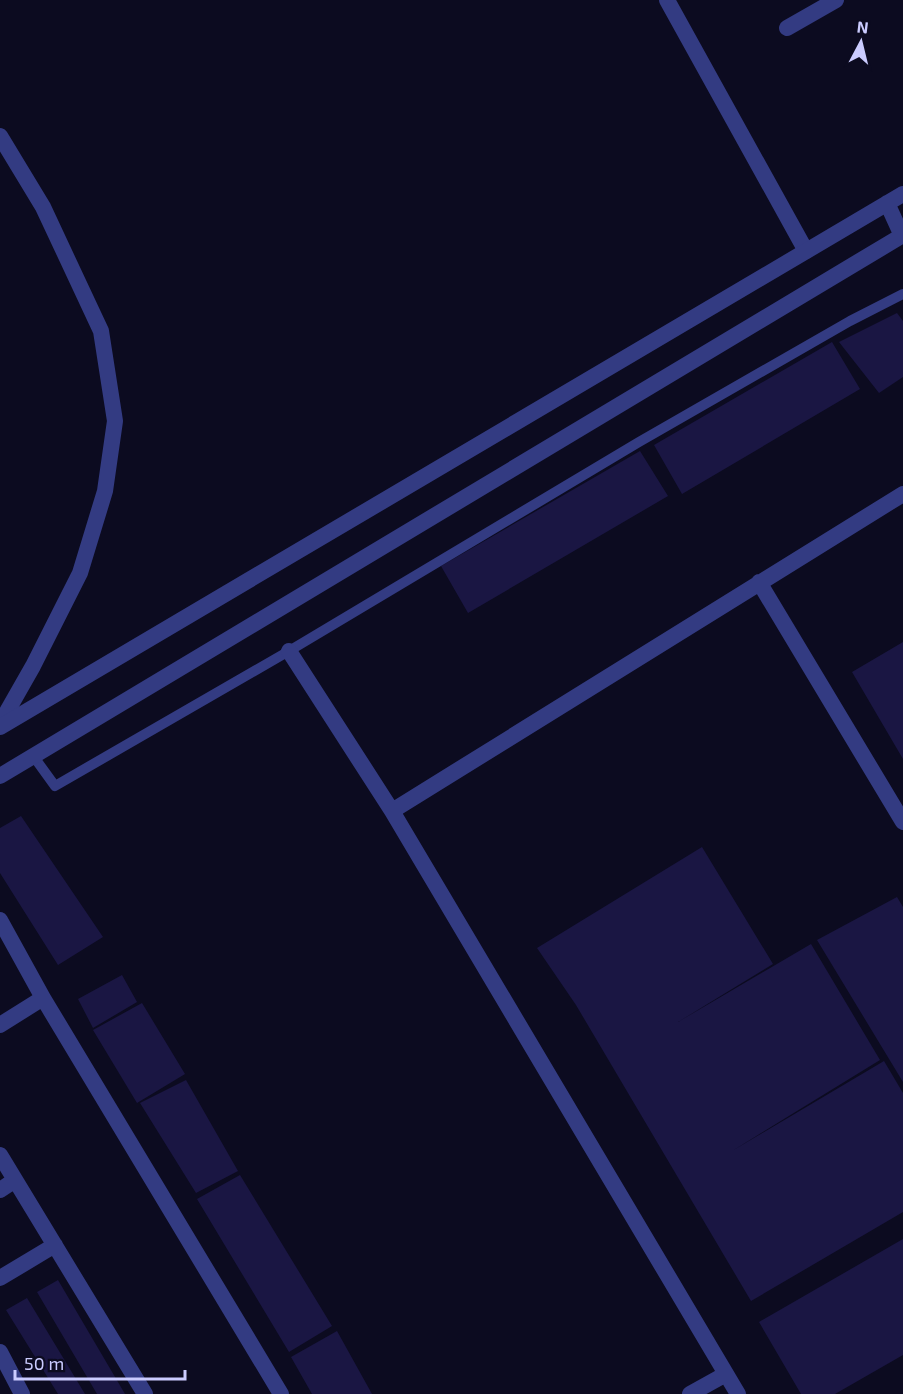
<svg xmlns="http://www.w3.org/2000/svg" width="903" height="1394" font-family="'Exo 2',sans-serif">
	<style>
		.building { fill: #1a1643 }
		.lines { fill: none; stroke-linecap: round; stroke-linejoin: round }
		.service { stroke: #333b82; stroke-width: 10 }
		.minor { stroke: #333b82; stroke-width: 16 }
		.tertiary { stroke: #333b82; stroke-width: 16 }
	</style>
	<rect width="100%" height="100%" fill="#0c0b20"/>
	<!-- building -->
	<path class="building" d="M897 313 903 321V377L879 393 839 342Z
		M832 342 860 389 682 494 654 445Z
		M640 451 668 496 468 613 441 566Z
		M903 642V759L852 672Z
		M21 816 103 937 58 965 0 873V828Z
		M702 847 773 964 678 1022 811 944 880 1060 732 1151 884 1061 903 1093V1212L751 1301 576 1005 537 948Z
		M897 897 903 907V1082L817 940Z
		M122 975 137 1002 93 1028 78 999Z
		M142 1003 185 1074 137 1103 93 1030Z
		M186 1080 238 1171 196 1193 140 1103Z
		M240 1175 332 1326 289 1352 197 1199Z
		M903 1239V1355L835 1394H801L759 1322Z
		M58 1280 125 1394H97L37 1292Z
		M27 1298 85 1394H58L6 1310Z
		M337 1331 372 1394H312L291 1357Z"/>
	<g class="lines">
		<!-- service -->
		<path class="service" d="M34 757 55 786 289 651 639 442 850 321 903 294"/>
		<!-- minor -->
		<path class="minor" d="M667 0 806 251
			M787 28 836 0
			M0 136 43 207 101 331 115 421 105 491 80 573 33 666 0 724
			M759 582 903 822
			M289 651 392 811 738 1394
			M392 811 903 494
			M0 920 43 998 281 1394
			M0 1025 43 998
			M0 1155 145 1394
			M0 1190 15 1180
			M0 1278 55 1245
			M0 1352 22 1394
			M690 1394 726 1374"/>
		<!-- tertiary -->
		<path class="tertiary" d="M887 203 902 236
			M0 727 903 194
			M0 776 903 235"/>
	</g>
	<!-- north arrow -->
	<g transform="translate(861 42) rotate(7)" stroke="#0c0b20" stroke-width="4.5" paint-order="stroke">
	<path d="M0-4.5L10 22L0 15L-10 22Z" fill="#cbccff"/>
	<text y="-9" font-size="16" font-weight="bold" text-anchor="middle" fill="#cbccff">N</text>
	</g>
	<!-- scale -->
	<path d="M15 1370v9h170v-9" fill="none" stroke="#cbccff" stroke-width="3"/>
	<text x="24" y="1370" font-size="18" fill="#cbccff" stroke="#0c0b20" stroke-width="4.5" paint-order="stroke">50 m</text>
</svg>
